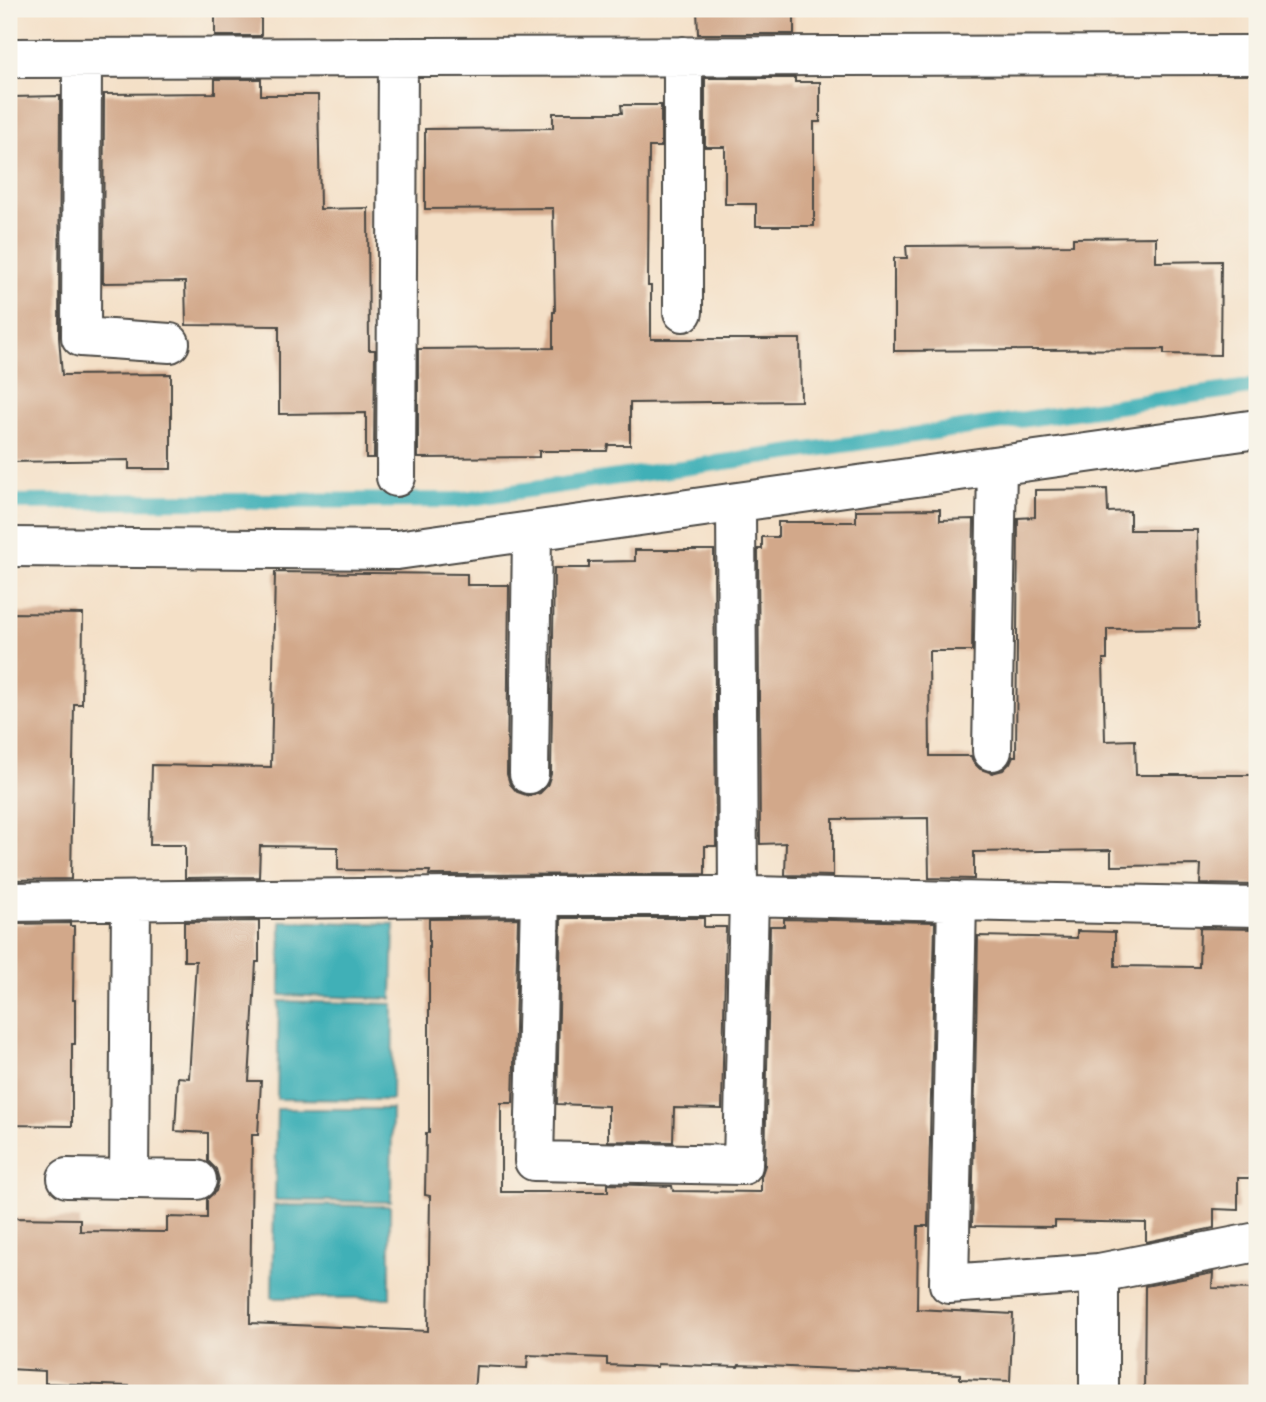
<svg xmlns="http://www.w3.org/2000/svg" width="1266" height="1402" font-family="Sriracha,sans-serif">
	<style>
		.water { fill: #3fb0b7; stroke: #356e71; stroke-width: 2 }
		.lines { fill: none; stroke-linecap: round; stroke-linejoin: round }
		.stream { stroke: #3fb0b7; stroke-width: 16 }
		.building { fill: #d2a88a }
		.minor-casing { stroke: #494642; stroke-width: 42 }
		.minor { stroke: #fff; stroke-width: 38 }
	</style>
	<rect width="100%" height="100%" fill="#f7f3e8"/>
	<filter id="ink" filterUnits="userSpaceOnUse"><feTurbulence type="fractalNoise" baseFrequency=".0143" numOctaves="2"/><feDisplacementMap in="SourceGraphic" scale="14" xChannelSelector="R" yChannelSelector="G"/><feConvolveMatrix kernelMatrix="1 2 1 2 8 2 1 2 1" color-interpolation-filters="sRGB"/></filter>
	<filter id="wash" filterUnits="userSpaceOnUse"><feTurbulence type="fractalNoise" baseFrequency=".00686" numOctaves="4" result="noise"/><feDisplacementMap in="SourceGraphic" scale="28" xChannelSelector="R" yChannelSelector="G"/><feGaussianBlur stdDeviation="1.57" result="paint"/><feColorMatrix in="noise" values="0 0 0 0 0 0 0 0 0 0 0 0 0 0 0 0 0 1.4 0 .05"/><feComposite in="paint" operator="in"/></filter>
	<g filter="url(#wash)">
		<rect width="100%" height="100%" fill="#f4e0c7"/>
		<!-- water -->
		<path class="water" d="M281 921 394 924 392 999 280 995Z
			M279 1001 393 1004 392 1100 277 1099Z
			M277 1109H392L391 1202 275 1200Z
			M274 1205 390 1206V1298H272Z"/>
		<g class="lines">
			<!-- stream -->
			<path class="stream" d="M9 502 457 500 1257 386"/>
		</g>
		<g id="blocks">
			<!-- building -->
			<path class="building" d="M215 9H261V36H215Z
				M697 9H794V34H698Z
				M705 78H795V82H820V122H814V226H756V204H725V147H705Z
				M215 79H261V95H318L320 209 368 208 369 350H375L374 458H366V413L279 414V326L186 325 185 282 103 283 104 94 215 93Z
				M60 96 59 337 62 375 171 374V469H129V460L9 462V110L12 109V97Z
				M621 105H661V147H649L648 286H651V339H800L801 401 630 403V445H608L607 451H539V457L418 458V349L553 348V312H555L553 208 425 209V129L553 128V113H622Z
				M1156 237V262L1221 261 1220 355 1164 354V349L894 351V258H907L906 246 1073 245V238Z
				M1107 489 1108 512 1130 511V530H1197L1199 628 1107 629V659H1103L1105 741 1135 740 1136 775H1257V885L1200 884 1201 865 1111 866V850L974 852V879L929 878 928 818 833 819V876L785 875 786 843 760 844 758 549H762V537H778V522H856V510L940 509V520L974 519 972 651H929L930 756H971L973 762 980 769 992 773 1003 770 1010 763 1013 756H1016L1018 518 1035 517V490Z
				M635 550H714L716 846H705V874L429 875 430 871 338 870V847L260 846 259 877 185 878V845H150L152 765 271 767 275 572 467 574V585H509L507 774 510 784 517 792 529 796 540 793 547 786 551 774 554 568H589V562L635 561Z
				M9 613 83 614 82 704H74L71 879 9 880Z
				M518 918 513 1103H501V1192H608V1184L672 1186 673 1191 761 1192V1177L765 1165 770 926H784V919L935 922 928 1226H918L917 1309 1013 1314 1010 1381 960 1379V1374L837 1369 739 1365 738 1367 657 1364V1367L607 1365V1358L528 1355 527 1368 476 1366 474 1393H129V1386L45 1383V1371L9 1369V1218L80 1219V1231L167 1232V1217L207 1218V1199L216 1191 219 1180 216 1169 208 1161V1133L175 1131 178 1077 189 1078 196 961H184V922L259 921V962H256L249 1081H261L258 1135H252L250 1323 428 1331 430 1196 425 1195 426 1133H429V919Z
				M561 918H704V927H726L722 1109 674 1108 673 1142 608 1141V1106L557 1104Z
				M70 923V926H74L73 1000H75V1044H72V1126L9 1125V924Z
				M1200 928 1257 929V1178H1238V1210L1214 1209V1228L1146 1242V1223L1055 1221V1227L972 1226 978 936 1077 938V931L1115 932V966L1199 967Z
				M1213 1273 1212 1288 1257 1289V1393H1144L1145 1286Z"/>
		</g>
	</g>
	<g filter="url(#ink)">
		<use href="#blocks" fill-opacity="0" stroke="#494642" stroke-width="2"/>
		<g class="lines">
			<!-- minor casing -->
			<g class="minor-casing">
				<path id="minor" d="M9 58 1257 55
					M82 58 81 337 170 343
					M683 312V56
					M396 477 398 57
					M736 503 738 897
					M9 547 397 550 1257 429
					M992 751 997 466
					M529 774 532 531
					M540 896 534 1161 743 1165 749 896
					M957 901 1257 907
					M9 902 540 896H749L957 901 949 1284 1099 1273 1257 1242
					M67 1178 197 1180
					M129 1179 131 901
					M1099 1393V1273"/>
			</g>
			<!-- minor -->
			<use href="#minor" class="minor"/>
		</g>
	</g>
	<!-- margin -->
	<rect width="1266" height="1402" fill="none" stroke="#f7f3e8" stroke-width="35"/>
</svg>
